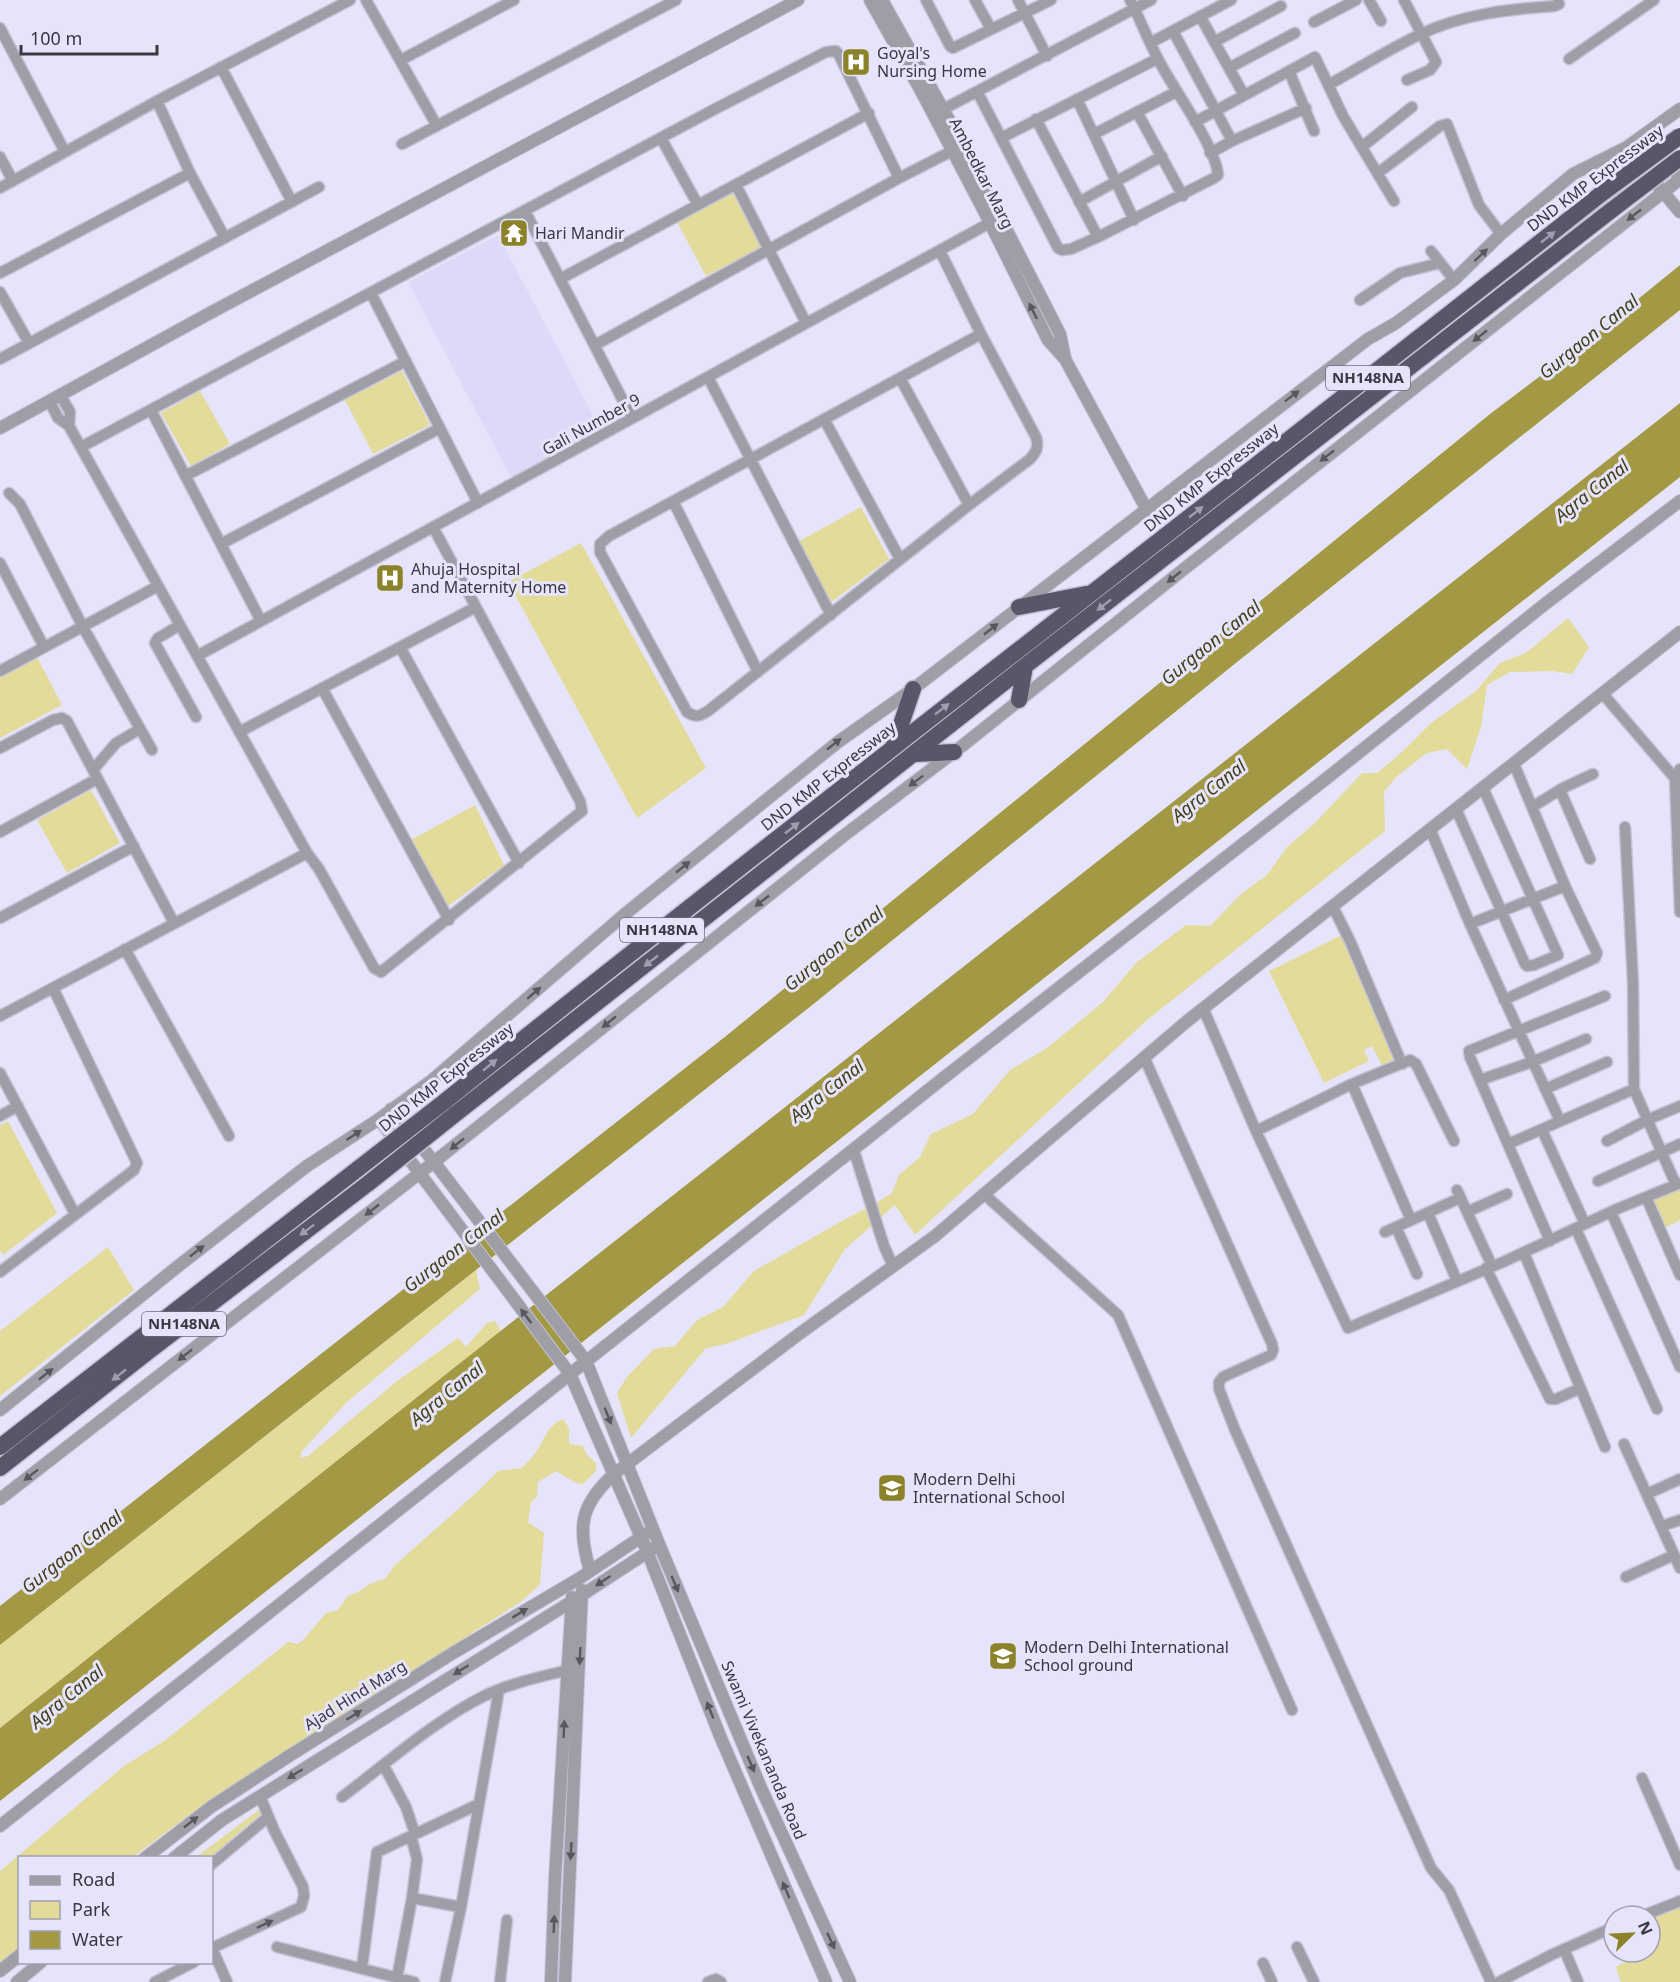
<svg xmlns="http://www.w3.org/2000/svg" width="1680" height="1982" font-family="'Noto Sans',sans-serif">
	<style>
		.built { fill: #dcdaf8 }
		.green { fill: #e2db99 }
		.water { fill: #a39945 }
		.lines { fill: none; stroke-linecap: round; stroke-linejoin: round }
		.minor-casing { stroke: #c3c2d6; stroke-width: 13 }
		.tertiary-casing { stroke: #c3c2d6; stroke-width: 14 }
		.trunk-casing { stroke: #c3c2d6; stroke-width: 19 }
		.minor { stroke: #9e9ea7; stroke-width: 10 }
		.tertiary { stroke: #9e9ea7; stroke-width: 12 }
		.trunk { stroke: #585668; stroke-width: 16 }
		.trunk-bridge-casing { stroke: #c3c2d6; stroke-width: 19; stroke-linecap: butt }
		.trunk-bridge { stroke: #585668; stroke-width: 16 }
		.oneway { fill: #575760 }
		.oneway2 { fill: #9f9db2 }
		.labels { text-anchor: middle; stroke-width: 6; stroke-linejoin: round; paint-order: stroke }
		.shield { fill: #e6e4fb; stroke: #6c6c79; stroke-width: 1.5 }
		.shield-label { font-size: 15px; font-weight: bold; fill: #383841 }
		.poi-label { font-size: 16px; fill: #383841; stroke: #e6e4fb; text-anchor: start }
		.street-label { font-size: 16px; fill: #383841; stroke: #e6e4fb }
		.water-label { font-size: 18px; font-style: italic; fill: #423e19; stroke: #e6e4fb }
	</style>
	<rect width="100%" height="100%" fill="#e6e4fb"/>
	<!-- built -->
	<path class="built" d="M498 235 601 430 511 478 408 282Z"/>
	<!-- green -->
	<path class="green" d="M732 192 762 247 706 276 677 222Z
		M402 371 430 425 373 454 345 400Z
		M200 391 230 444 191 466 161 413Z
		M861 507 889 559 830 603 798 542Z
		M581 543 706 768 637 818 508 582Z
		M1568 618 1589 647 1572 674 1553 671 1510 672 1487 685 1481 727 1467 769 1447 749 1427 753 1396 777 1384 792 1385 831 1147 1020 915 1235 895 1205 845 1249 804 1315 726 1344 706 1348 631 1438 617 1393 627 1377 654 1349 675 1346 697 1320 723 1307 754 1271 849 1217 875 1204 892 1193 899 1175 920 1157 931 1134 973 1114 1010 1070 1047 1048 1103 1002 1136 963 1186 925 1210 926 1242 893 1267 875 1287 847 1314 824 1362 773H1377L1403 751 1431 723 1476 691 1500 663 1526 653Z
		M37 657 62 705 0 738V677Z
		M91 790 120 843 67 873 37 820Z
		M475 805 504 865 444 909 409 841Z
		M1344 934 1404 1059 1384 1069 1372 1046 1364 1050 1369 1061 1324 1083 1269 971Z
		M8 1121 57 1213 3 1255 0 1250V1125Z
		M1680 1183V1220L1663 1229 1652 1195Z
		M108 1247 134 1290 0 1396V1331Z
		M476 1270 480 1289 346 1403 302 1451 300 1458 308 1456 397 1381 458 1338 466 1347 487 1323 495 1321 501 1331 0 1728V1645Z
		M563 1419 569 1428V1444L583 1446 587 1455 596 1463V1471L583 1484 576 1483 556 1471 538 1482 537 1497 531 1502 528 1522 544 1533 540 1584 522 1601 197 1809 133 1857 20 1858 19 1948 0 1964V1871L124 1766 164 1741 288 1642 298 1644 305 1638 326 1613 338 1610 348 1596 358 1592 370 1584 386 1578 394 1566 475 1494 498 1471 522 1468C527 1462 534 1456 538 1449 547 1436 546 1427 563 1419Z
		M260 1809 262 1813 211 1857 195 1858Z
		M1680 1900V1982H1621L1616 1967 1630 1959 1627 1952H1650V1916Z"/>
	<!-- water -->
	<path class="water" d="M1680 265V310L1242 658 811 1006 0 1645V1606L726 1036 1490 414 1589 339Z
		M1680 403V477L0 1801V1728L517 1318Z"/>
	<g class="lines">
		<!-- minor casing -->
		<g class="minor-casing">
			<path id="minor" d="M366 0 437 126
				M926 0 950 46 953 48 1051 0
				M975 0 991 29
				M1018 0 1047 56
				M1369 0 1381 21
				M1404 0 1436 62 1430 70 1407 80
				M1200 16 1244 95
				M1314 22 1356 0
				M0 28 65 152
				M1173 31 1232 141
				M1214 42 1281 6
				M1150 43 1231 0
				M1569 59 1654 0
				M401 60 514 0
				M221 67 292 202
				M1229 68 1295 33
				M1289 71 1314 131
				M1328 85C1359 68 1389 49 1421 34 1462 14 1511 9 1555 6L1559 4 1558 0
				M978 93 1058 248 1062 250 1071 249 1098 237 1214 178 1218 175C1215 144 1173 89 1158 59 1148 40 1140 19 1130 0
				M1077 99 1134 220
				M157 101 190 173 225 238
				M1137 112 1183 196
				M936 113 1151 0
				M1036 119 1098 237
				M1195 122 1315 57 1343 116 1394 201
				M1094 134 1176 92
				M661 138 698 205
				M1001 138 1157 59
				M402 144 676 0
				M1363 146 1412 107
				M1210 153 1232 141 1306 108
				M0 157 13 181
				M1378 173 1440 126 1447 124 1479 205 1501 234
				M736 185 806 323
				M0 188 157 101 350 0
				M1079 202 1162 156
				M525 211 632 418
				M940 251 981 334 1036 437C1039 448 1036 452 1030 459L969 505 708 711C700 716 696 718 687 712L600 552V544L609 536 981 334
				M1431 251 1454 280
				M0 273 190 173
				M560 279 869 113
				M0 292 29 343
				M371 293 478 503
				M1360 300 1400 273 1440 263
				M595 345 899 178 952 151
				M0 359 319 187
				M708 377 831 615
				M900 378 969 505
				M50 402 58 418 69 426 70 412 61 396
				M151 410 261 621
				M824 419 900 559
				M69 426 307 853 319 869 374 968 381 972 582 811 580 801 433 527
				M81 447 713 110 826 52 836 51 839 55 899 178
				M185 476 406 361
				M9 493 20 504 83 627 152 750
				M673 501 758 672
				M221 544 440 428
				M0 563 44 647
				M180 625 158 638 155 643 196 717
				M400 647 519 863
				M197 656 997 219
				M0 671 158 586
				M322 688 449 920
				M1603 694 1679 783
				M239 732 476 607
				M0 748 53 720 62 718 67 721 174 923
				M1680 769 1675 778 1680 912
				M93 770 116 743 140 729
				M1560 790 1590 859
				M1532 807 1563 788 1593 774
				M1456 809 1525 964 1527 966 1534 965 1558 955 1483 788
				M1625 827 1633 983 1634 1089 1676 1185
				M1430 829 1470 924 1560 1121
				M0 832 97 779
				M1333 907 1350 941 1402 1064
				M0 918 134 846
				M1470 924 1565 886
				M125 949 229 1136
				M1504 1000 1595 958 1597 953 1565 886 1514 764
				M1203 1008 1256 1131 1348 1328 1503 1262 1617 1209 1680 1183
				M0 1016 307 853
				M1144 1057 1272 1344 1273 1350 1271 1355 1223 1377 1219 1382V1389L1235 1430 1431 1868 1449 1890 1491 1982
				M0 1073 75 1214
				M1480 1080 1532 1062 1586 1039
				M1352 1084 1411 1220
				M1545 1089 1607 1062
				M0 1116 18 1106
				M1542 1130 1585 1224
				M1256 1131 1352 1084 1410 1060 1416 1064 1454 1141
				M1607 1141 1647 1120 1680 1106
				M1508 1144 1634 1089
				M854 1151 884 1246 893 1266
				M1598 1181 1680 1144
				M1457 1190 1492 1266
				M984 1194 1118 1315 1292 1710
				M1646 1197 1680 1275
				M1467 1212 1507 1194
				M1611 1212 1680 1367
				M1428 1213 1457 1281
				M1396 1227 1417 1274
				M1576 1229 1657 1409
				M1385 1232 1460 1198
				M1550 1241 1470 1057 1469 1051 1605 996
				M1524 1253 1605 1447
				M1486 1268 1550 1399H1556L1579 1389
				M0 1272 134 1170 137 1163 53 988
				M1624 1444 1680 1568
				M1647 1494 1680 1479
				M1662 1526 1680 1520
				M1626 1577 1674 1555
				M384 1766 406 1807 415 1834
				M1642 1778 1680 1865
				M342 1797C387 1763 434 1721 484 1696 510 1683 540 1677 568 1670
				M411 1836 417 1859 412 1898
				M212 1864 268 1817
				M1642 1916 1680 1901
				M277 1947 414 1982
				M1297 1947 1314 1982
				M212 1948 301 1907 304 1896 303 1887 274 1830 260 1796
				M212 1948 227 1982
				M1564 1949 1578 1982
				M1263 1963 1272 1982
				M362 1968 377 1852 479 1804
				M397 1978 412 1898 461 1907
				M155 1982 194 1962
				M445 1982 461 1907 499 1690
				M500 1982 507 1920
				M708 1982 716 1979 721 1982
				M1499 1982 1551 1955 1614 1927"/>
		</g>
		<!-- tertiary casing -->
		<g class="tertiary-casing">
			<path id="tertiary" d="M870 0 920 89 984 211 1048 340 1065 359 1147 510
				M882 0 963 145 1060 334 1065 358
				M1647 135 1675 172
				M1658 186 1680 212
				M0 428 210 313 798 0
				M391 1109 434 1162 586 1361 659 1544 761 1788 850 1982
				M379 1119 570 1374 647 1551 720 1736 826 1982
				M0 1410 177 1267 307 1166 379 1119 431 1081 625 914 838 742 913 689 1368 339 1396 323 1454 280 1501 234 1573 174 1627 147 1680 109
				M0 1499 434 1162 842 837 962 746 1184 569 1680 179
				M590 1571C577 1527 580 1505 614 1474L799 1334 935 1236 1186 1022 1680 632
				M0 1826 946 1076 1327 778 1545 604 1680 501
				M145 1858 211 1807 289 1756 453 1653 580 1578 647 1533
				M174 1858 222 1820 582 1595 654 1548
				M0 1971 20 1955
				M17 1982 41 1962
				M551 1982 555 1878 572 1597
				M565 1982 582 1590"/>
		</g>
		<!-- trunk casing -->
		<g class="trunk-casing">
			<path id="trunk" d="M1019 607 1086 594
				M1019 700 1025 666
				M893 748 913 689
				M915 754 954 752
				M444 1102C827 795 1217 499 1601 194
				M454 1115 1025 666 1613 209
				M0 1447 359 1168
				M0 1468 149 1351 370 1182"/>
		</g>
		<!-- minor -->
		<use href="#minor" class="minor"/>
		<!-- tertiary -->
		<use href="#tertiary" class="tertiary"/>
		<!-- trunk -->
		<use href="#trunk" class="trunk"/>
		<!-- trunk-bridge casing -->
		<g class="trunk-bridge-casing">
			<path id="trunk-bridge" d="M1601 194 1680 136
				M1613 209 1680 158
				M359 1168 444 1102
				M370 1182 454 1115"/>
		</g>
		<!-- trunk-bridge -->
		<use href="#trunk-bridge" class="trunk-bridge"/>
	</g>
	<!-- one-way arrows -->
	<defs><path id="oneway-solid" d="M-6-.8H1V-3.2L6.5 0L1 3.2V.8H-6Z" transform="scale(1.5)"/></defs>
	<g class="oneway">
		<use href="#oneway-solid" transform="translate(1634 215) rotate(142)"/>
		<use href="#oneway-solid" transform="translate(1481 255) rotate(-43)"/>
		<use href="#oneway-solid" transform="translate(1033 311) rotate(-116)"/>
		<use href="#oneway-solid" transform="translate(1480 336) rotate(142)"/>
		<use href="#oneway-solid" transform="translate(1292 396) rotate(-37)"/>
		<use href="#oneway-solid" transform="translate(1327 456) rotate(142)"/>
		<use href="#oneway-solid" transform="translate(1174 577) rotate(141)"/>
		<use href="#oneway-solid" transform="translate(991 629) rotate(-38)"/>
		<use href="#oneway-solid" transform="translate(834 744) rotate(-38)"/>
		<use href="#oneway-solid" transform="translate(916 781) rotate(143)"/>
		<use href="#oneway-solid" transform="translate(683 867) rotate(-39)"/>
		<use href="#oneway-solid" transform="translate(762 901) rotate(142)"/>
		<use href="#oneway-solid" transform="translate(534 993) rotate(-41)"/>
		<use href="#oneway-solid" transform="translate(609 1022) rotate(141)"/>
		<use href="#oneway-solid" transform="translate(354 1135) rotate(-33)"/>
		<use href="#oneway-solid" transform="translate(457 1144) rotate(141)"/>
		<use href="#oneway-solid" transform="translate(372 1210) rotate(142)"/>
		<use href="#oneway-solid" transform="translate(197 1251) rotate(-38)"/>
		<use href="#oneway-solid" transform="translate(526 1316) rotate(-127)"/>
		<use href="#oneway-solid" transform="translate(185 1355) rotate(142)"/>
		<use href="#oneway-solid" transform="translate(46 1374) rotate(-38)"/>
		<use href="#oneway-solid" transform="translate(608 1416) rotate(68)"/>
		<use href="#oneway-solid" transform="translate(31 1475) rotate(142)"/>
		<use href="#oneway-solid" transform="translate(603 1581) rotate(146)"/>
		<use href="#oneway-solid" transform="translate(675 1584) rotate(67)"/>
		<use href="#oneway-solid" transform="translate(520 1613) rotate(-31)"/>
		<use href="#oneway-solid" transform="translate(580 1656) rotate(93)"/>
		<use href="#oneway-solid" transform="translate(461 1670) rotate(148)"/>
		<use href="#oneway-solid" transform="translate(710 1710) rotate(-112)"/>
		<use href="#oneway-solid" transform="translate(354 1715) rotate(-32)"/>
		<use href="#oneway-solid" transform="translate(564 1729) rotate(-87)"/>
		<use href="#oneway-solid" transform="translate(751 1764) rotate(67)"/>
		<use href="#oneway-solid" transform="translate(295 1774) rotate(148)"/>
		<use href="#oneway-solid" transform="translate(191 1822) rotate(-38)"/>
		<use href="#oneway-solid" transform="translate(571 1851) rotate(93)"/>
		<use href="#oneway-solid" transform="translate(786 1890) rotate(-113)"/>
		<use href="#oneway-solid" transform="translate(265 1924) rotate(-25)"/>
		<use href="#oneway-solid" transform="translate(554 1924) rotate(-88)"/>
		<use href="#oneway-solid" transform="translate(831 1941) rotate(65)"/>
	</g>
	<g class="oneway2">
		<use href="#oneway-solid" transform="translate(1548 237) rotate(-38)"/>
		<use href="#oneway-solid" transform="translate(1196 512) rotate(-38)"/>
		<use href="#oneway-solid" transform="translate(1104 605) rotate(142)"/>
		<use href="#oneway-solid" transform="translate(942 709) rotate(-38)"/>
		<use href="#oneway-solid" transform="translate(792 828) rotate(-38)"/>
		<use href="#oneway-solid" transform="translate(651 961) rotate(142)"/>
		<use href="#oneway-solid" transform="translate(490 1065) rotate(-39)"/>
		<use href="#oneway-solid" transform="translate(307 1230) rotate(143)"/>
		<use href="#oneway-solid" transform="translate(119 1375) rotate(142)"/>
	</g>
	<!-- icons -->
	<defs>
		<g id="hospital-square" transform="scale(1.5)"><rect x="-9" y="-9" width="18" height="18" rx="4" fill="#8c8229" stroke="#e6e4fb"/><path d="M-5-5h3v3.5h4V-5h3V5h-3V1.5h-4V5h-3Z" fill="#fff"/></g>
		<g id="temple-square" transform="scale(1.5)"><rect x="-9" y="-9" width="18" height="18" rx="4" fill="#8c8229" stroke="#e6e4fb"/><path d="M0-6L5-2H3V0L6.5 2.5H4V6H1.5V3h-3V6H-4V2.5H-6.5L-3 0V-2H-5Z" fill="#fff"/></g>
		<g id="school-square" transform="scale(1.5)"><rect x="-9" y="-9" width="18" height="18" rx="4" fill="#8c8229" stroke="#e6e4fb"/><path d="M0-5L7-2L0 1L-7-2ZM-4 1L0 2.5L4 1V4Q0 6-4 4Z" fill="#fff"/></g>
	</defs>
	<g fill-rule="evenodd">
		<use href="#hospital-square" x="856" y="62"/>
		<use href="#temple-square" x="514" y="233"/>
		<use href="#hospital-square" x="390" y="578"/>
		<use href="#school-square" x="892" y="1488"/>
		<use href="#school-square" x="1003" y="1656"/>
	</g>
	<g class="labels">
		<!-- shield labels -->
		<g class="shield">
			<rect x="1326" y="366" width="84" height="24" rx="4.5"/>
			<rect x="620" y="918" width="84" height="24" rx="4.5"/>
			<rect x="142" y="1312" width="84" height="24" rx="4.5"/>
		</g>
		<g class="shield-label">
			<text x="1368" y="383">NH148NA</text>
			<text x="662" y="935">NH148NA</text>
			<text x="184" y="1329">NH148NA</text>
		</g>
		<!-- poi labels -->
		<g class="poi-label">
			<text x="877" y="59">Goyal's<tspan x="877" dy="18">Nursing Home</tspan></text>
			<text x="535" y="239">Hari Mandir</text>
			<text x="411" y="575">Ahuja Hospital<tspan x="411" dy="18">and Maternity Home</tspan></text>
			<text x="913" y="1485">Modern Delhi<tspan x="913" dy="18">International School</tspan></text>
			<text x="1024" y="1653">Modern Delhi International<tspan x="1024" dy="18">School ground</tspan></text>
		</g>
		<!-- street labels -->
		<g class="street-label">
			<text transform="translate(982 173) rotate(63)" y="6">Ambedkar Marg</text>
			<text transform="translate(1595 178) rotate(-37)" y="6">DND KMP Expressway</text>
			<text transform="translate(591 424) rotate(-29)" y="6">Gali Number 9</text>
			<text transform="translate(1211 477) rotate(-38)" y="6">DND KMP Expressway</text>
			<text transform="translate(828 776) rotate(-38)" y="6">DND KMP Expressway</text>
			<text transform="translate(446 1077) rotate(-38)" y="6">DND KMP Expressway</text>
			<text transform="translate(355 1695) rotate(-32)" y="6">Ajad Hind Marg</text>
			<text transform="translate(764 1750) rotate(67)" y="6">Swami Vivekananda Road</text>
		</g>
		<!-- water labels -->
		<g class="water-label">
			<text transform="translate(1589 337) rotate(-39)" y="6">Gurgaon Canal</text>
			<text transform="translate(1592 491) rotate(-38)" y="6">Agra Canal</text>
			<text transform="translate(1211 643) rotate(-39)" y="6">Gurgaon Canal</text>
			<text transform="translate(1209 791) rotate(-38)" y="6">Agra Canal</text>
			<text transform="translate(834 949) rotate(-39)" y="6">Gurgaon Canal</text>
			<text transform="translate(827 1091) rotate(-38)" y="6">Agra Canal</text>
			<text transform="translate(454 1251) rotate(-38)" y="6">Gurgaon Canal</text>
			<text transform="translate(447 1394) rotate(-39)" y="6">Agra Canal</text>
			<text transform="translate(72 1552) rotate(-38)" y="6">Gurgaon Canal</text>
			<text transform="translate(67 1697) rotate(-39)" y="6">Agra Canal</text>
		</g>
	</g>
	<!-- legend -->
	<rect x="18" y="1856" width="195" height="108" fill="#e6e4fb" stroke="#a09fb1" stroke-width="1.5"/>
	<rect x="30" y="1876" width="30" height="9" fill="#9e9ea7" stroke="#a09fb1" stroke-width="1.5"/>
	<text x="72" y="1886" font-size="18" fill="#383841">Road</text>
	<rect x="30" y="1901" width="30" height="18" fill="#e2db99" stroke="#a09fb1" stroke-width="1.5"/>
	<text x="72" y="1916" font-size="18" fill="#383841">Park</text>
	<rect x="30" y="1931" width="30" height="18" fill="#a39945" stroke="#a09fb1" stroke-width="1.5"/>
	<text x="72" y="1946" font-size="18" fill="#383841">Water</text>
	<!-- north arrow -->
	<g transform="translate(1632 1934) rotate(66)"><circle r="28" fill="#e6e4fb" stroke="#a09fb1" stroke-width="1.5"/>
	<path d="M0-4.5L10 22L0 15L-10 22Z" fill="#8c8229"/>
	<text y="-9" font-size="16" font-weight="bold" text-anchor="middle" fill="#383841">N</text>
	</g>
	<!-- scale -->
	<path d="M21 45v9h136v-9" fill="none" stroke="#383841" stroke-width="3"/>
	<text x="30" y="45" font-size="18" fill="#383841" stroke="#e6e4fb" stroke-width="4.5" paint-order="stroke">100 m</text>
</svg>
